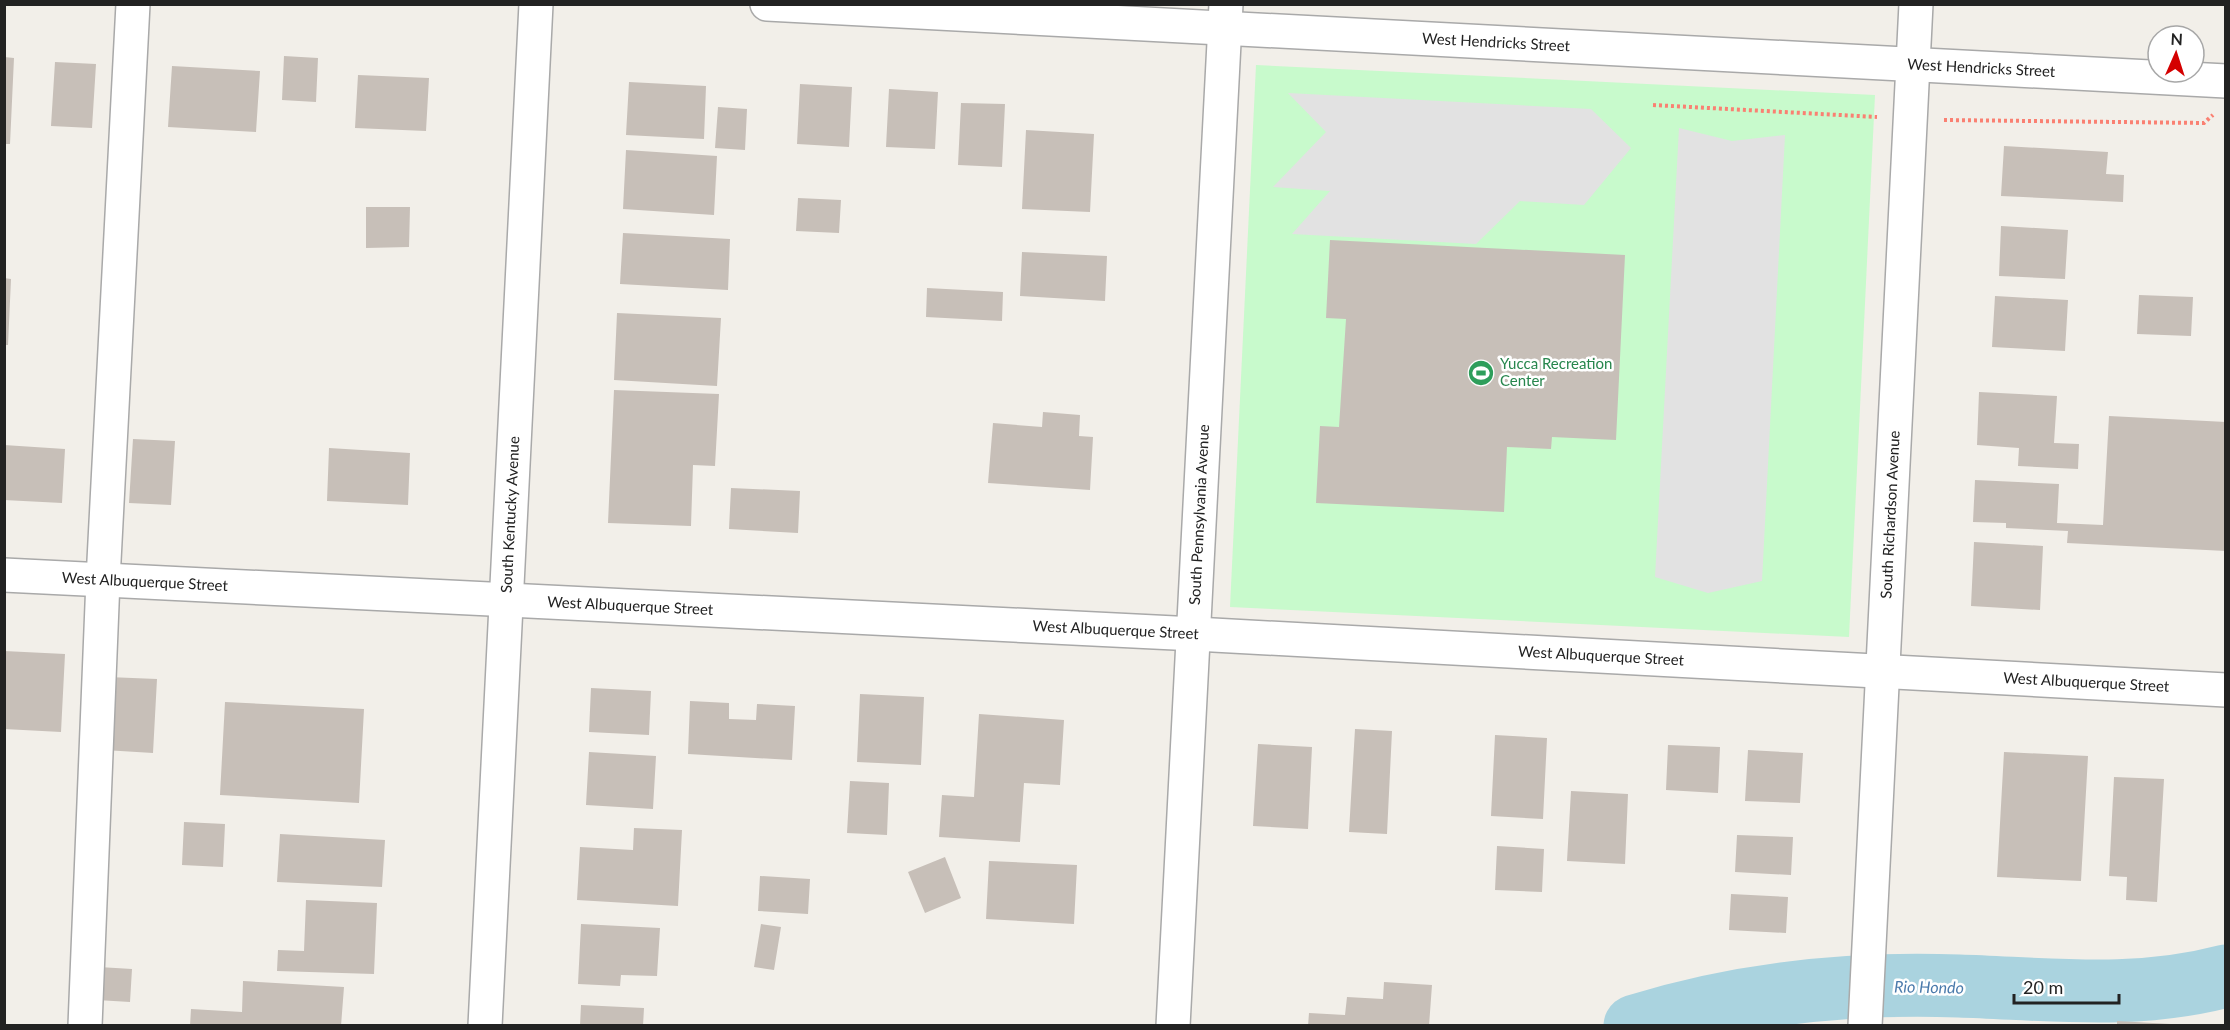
<svg xmlns="http://www.w3.org/2000/svg" width="2230" height="1030" font-family="Lato,sans-serif">
	<style>
		.park { fill: #c8facc }
		.parking { fill: #e2e2e2 }
		.lines { fill: none; stroke-linecap: round; stroke-linejoin: round }
		.river { stroke: #aad3df; stroke-width: 63 }
		.building { fill: #c7bfb8 }
		.minor-casing { stroke: #a9a9a9; stroke-width: 36 }
		.path { stroke: #fa8072; stroke-width: 4; stroke-dasharray: 3 3; stroke-linecap: butt }
		.minor { stroke: #fff; stroke-width: 33 }
		.labels { text-anchor: middle; stroke-width: 5; stroke-linejoin: round; paint-order: stroke }
		.street-label { font-size: 15px; fill: #222; stroke: #fff }
		.leisure-label { font-size: 15px; fill: #27864d; stroke: #fff; text-anchor: start }
		.water-label { font-size: 16px; font-style: italic; fill: #4a7aab; stroke: #fff }
	</style>
	<rect width="100%" height="100%" fill="#f2efe9"/>
	<!-- park -->
	<path class="park" d="M1256 65 1875 95 1849 637 1230 607Z"/>
	<!-- parking -->
	<path class="parking" d="M1288 93 1591 109 1631 148 1584 205 1520 201 1476 244 1292 234 1330 191 1273 187 1326 132Z
		M1679 128 1732 141 1785 135 1762 581 1708 593 1655 577Z"/>
	<g class="lines">
		<!-- river -->
		<path class="river" d="M1635 1026C1738 994 1850 982 1959 986 2051 989 2135 1000 2226 976"/>
	</g>
	<!-- building -->
	<path class="building" d="M284 56 318 58 316 102 282 100Z
		M4 57 14 58 10 144H4Z
		M55 62 96 64 92 128 51 126Z
		M172 66 260 71 256 132 168 127Z
		M358 75 429 78 426 131 355 128Z
		M629 82 706 86 704 139 626 135Z
		M800 84 852 87 849 147 797 144Z
		M889 89 938 92 935 149 886 147Z
		M961 103 1005 104 1002 167 958 165Z
		M718 107 747 109 745 150 715 148Z
		M1026 130 1094 134 1090 212 1022 209Z
		M2004 146 2108 152 2106 174 2124 175 2123 202 2001 196Z
		M626 150 717 156 714 215 623 209Z
		M798 198 841 200 839 233 796 231Z
		M366 207H410L409 247 366 248Z
		M2001 226 2068 230 2065 279 1999 276Z
		M623 233 730 239 728 290 620 284Z
		M1330 240 1625 255 1616 440 1552 437 1551 449 1507 447 1504 512 1316 503 1320 426 1339 427 1346 319 1326 318Z
		M1022 252 1107 256 1105 301 1020 296Z
		M4 278 11 279 8 345H4Z
		M927 288 1003 292 1002 321 926 317Z
		M2139 295 2193 297 2191 336 2137 334Z
		M1995 296 2068 300 2065 351 1992 347Z
		M617 313 721 318 717 386 614 380Z
		M614 390 719 394 715 466 693 465 691 526 608 523Z
		M1979 392 2057 396 2054 443 2079 444 2078 469 2018 466 2019 448 1977 445Z
		M1043 412 1080 415 1079 436 1093 437 1090 490 988 483 993 423 1042 427Z
		M2109 416 2226 422V551L2067 543 2068 531 2006 528V523L1973 522 1975 480 2059 484 2057 523 2103 525Z
		M133 439 175 441 171 505 129 503Z
		M4 445 65 449 62 503 4 500Z
		M329 448 410 453 408 505 327 501Z
		M731 488 800 491 798 533 729 529Z
		M1974 542 2043 546 2040 610 1971 606Z
		M4 651 65 654 61 732 4 729Z
		M108 677 157 679 153 753 104 750Z
		M591 688 651 691 649 735 589 732Z
		M860 694 924 697 921 765 857 762Z
		M690 701 729 703V719L756 720 757 704 795 706 792 760 688 754Z
		M225 702 364 709 359 803 220 795Z
		M979 714 1064 720 1060 785 1024 783 1020 842 939 837 942 795 974 797Z
		M1355 729 1392 731 1387 834 1349 832Z
		M1495 735 1547 738 1543 819 1491 816Z
		M1258 744 1312 747 1308 829 1253 826Z
		M1668 745 1720 747 1718 793 1666 790Z
		M1748 750 1803 753 1800 803 1745 801Z
		M589 752 656 756 653 809 586 805Z
		M2004 752 2088 756 2081 881 1997 877Z
		M2114 777 2164 779 2157 902 2126 900 2127 877 2109 876Z
		M850 781 889 783 887 835 847 833Z
		M1571 791 1628 794 1625 864 1567 861Z
		M184 822 225 824 223 867 182 865Z
		M634 828 682 830 678 906 577 900 580 847 633 850Z
		M280 834 385 840 382 887 277 882Z
		M1737 835 1793 837 1791 875 1735 872Z
		M1497 846 1544 849 1542 892 1495 890Z
		M945 857 961 898 925 913 908 872Z
		M989 861 1077 865 1074 924 986 919Z
		M760 876 810 879 808 914 758 911Z
		M1731 894 1788 897 1786 933 1729 930Z
		M306 900 377 903 374 974 277 971 278 950 304 951Z
		M581 924 660 928 657 976 621 975 620 986 578 984Z
		M761 924 781 927 774 970 754 967Z
		M99 967 132 969 130 1002 97 1000Z
		M243 981 344 987 341 1026H190L191 1009 242 1012Z
		M1384 982 1432 985 1429 1026H1308L1309 1013 1345 1015 1347 997 1383 999Z
		M581 1005 644 1008 643 1026H580Z
		M2117 1021 2171 1024V1026H2117Z"/>
	<g class="lines">
		<!-- minor casing -->
		<g class="minor-casing">
			<g id="minor">
				<path id="s1" d="M767 4 2226 81"/>
				<path id="s2" d="M4 575 1195 634 2226 690"/>
				<path d="M85 1026 103 580 133 4"/>
				<path id="s3" d="M485 1026 536 4"/>
				<path id="s4" d="M1173 1026 1226 4"/>
				<path id="s5" d="M1865 1026 1916 4"/>
			</g>
		</g>
		<!-- path -->
		<path class="path" d="M1653 105 1877 117
			M1944 120 2204 123 2213 115"/>
		<!-- minor -->
		<use href="#minor" class="minor"/>
	</g>
	<!-- icons -->
	<defs>
		<g id="stadium-disc" transform="scale(1.35)"><circle r="9.5" fill="#2e9e5b" stroke="#fff"/><path d="M0-5a6.5 5 0 1 0 0 10a6.5 5 0 1 0 0-10ZM-3.5-1.8h7v3.6h-7Z" fill="#fff"/></g>
	</defs>
	<g fill-rule="evenodd">
		<use href="#stadium-disc" x="1481" y="373"/>
	</g>
	<g class="labels">
		<!-- street labels -->
		<g class="street-label">
			<text dy="5" stroke="none"><textPath href="#s1" startOffset="730">West Hendricks Street</textPath></text>
			<text dy="5" stroke="none"><textPath href="#s1" startOffset="1216">West Hendricks Street</textPath></text>
			<text dy="5" stroke="none"><textPath href="#s3" startOffset="512">South Kentucky Avenue</textPath></text>
			<text dy="5" stroke="none"><textPath href="#s4" startOffset="512">South Pennsylvania Avenue</textPath></text>
			<text dy="5" stroke="none"><textPath href="#s5" startOffset="512">South Richardson Avenue</textPath></text>
			<text dy="5" stroke="none"><textPath href="#s2" startOffset="141">West Albuquerque Street</textPath></text>
			<text dy="5" stroke="none"><textPath href="#s2" startOffset="627">West Albuquerque Street</textPath></text>
			<text dy="5" stroke="none"><textPath href="#s2" startOffset="1113">West Albuquerque Street</textPath></text>
			<text dy="5" stroke="none"><textPath href="#s2" startOffset="1599">West Albuquerque Street</textPath></text>
			<text dy="5" stroke="none"><textPath href="#s2" startOffset="2085">West Albuquerque Street</textPath></text>
		</g>
		<!-- leisure labels -->
		<g class="leisure-label">
			<text x="1500" y="369">Yucca Recreation<tspan x="1500" dy="17">Center</tspan></text>
		</g>
		<!-- water labels -->
		<g class="water-label">
			<text transform="translate(1929 987) rotate(1)" y="6">Rio Hondo</text>
		</g>
	</g>
	<!-- border -->
	<rect width="2230" height="1030" fill="none" stroke="#222222" stroke-width="12"/>
	<!-- north arrow -->
	<g transform="translate(2176 54) rotate(3)"><circle r="28" fill="#ffffff" stroke="#a7a7a7" stroke-width="1.5"/>
	<path d="M0-4.5L10 22L0 15L-10 22Z" fill="#d40000"/>
	<text y="-9" font-size="16" font-weight="bold" text-anchor="middle" fill="#222222">N</text>
	</g>
	<!-- scale -->
	<path d="M2014 994v9h105v-9" fill="none" stroke="#222222" stroke-width="3"/>
	<text x="2023" y="994" font-size="18" fill="#222222" stroke="#ffffff" stroke-width="4.5" paint-order="stroke">20 m</text>
</svg>
